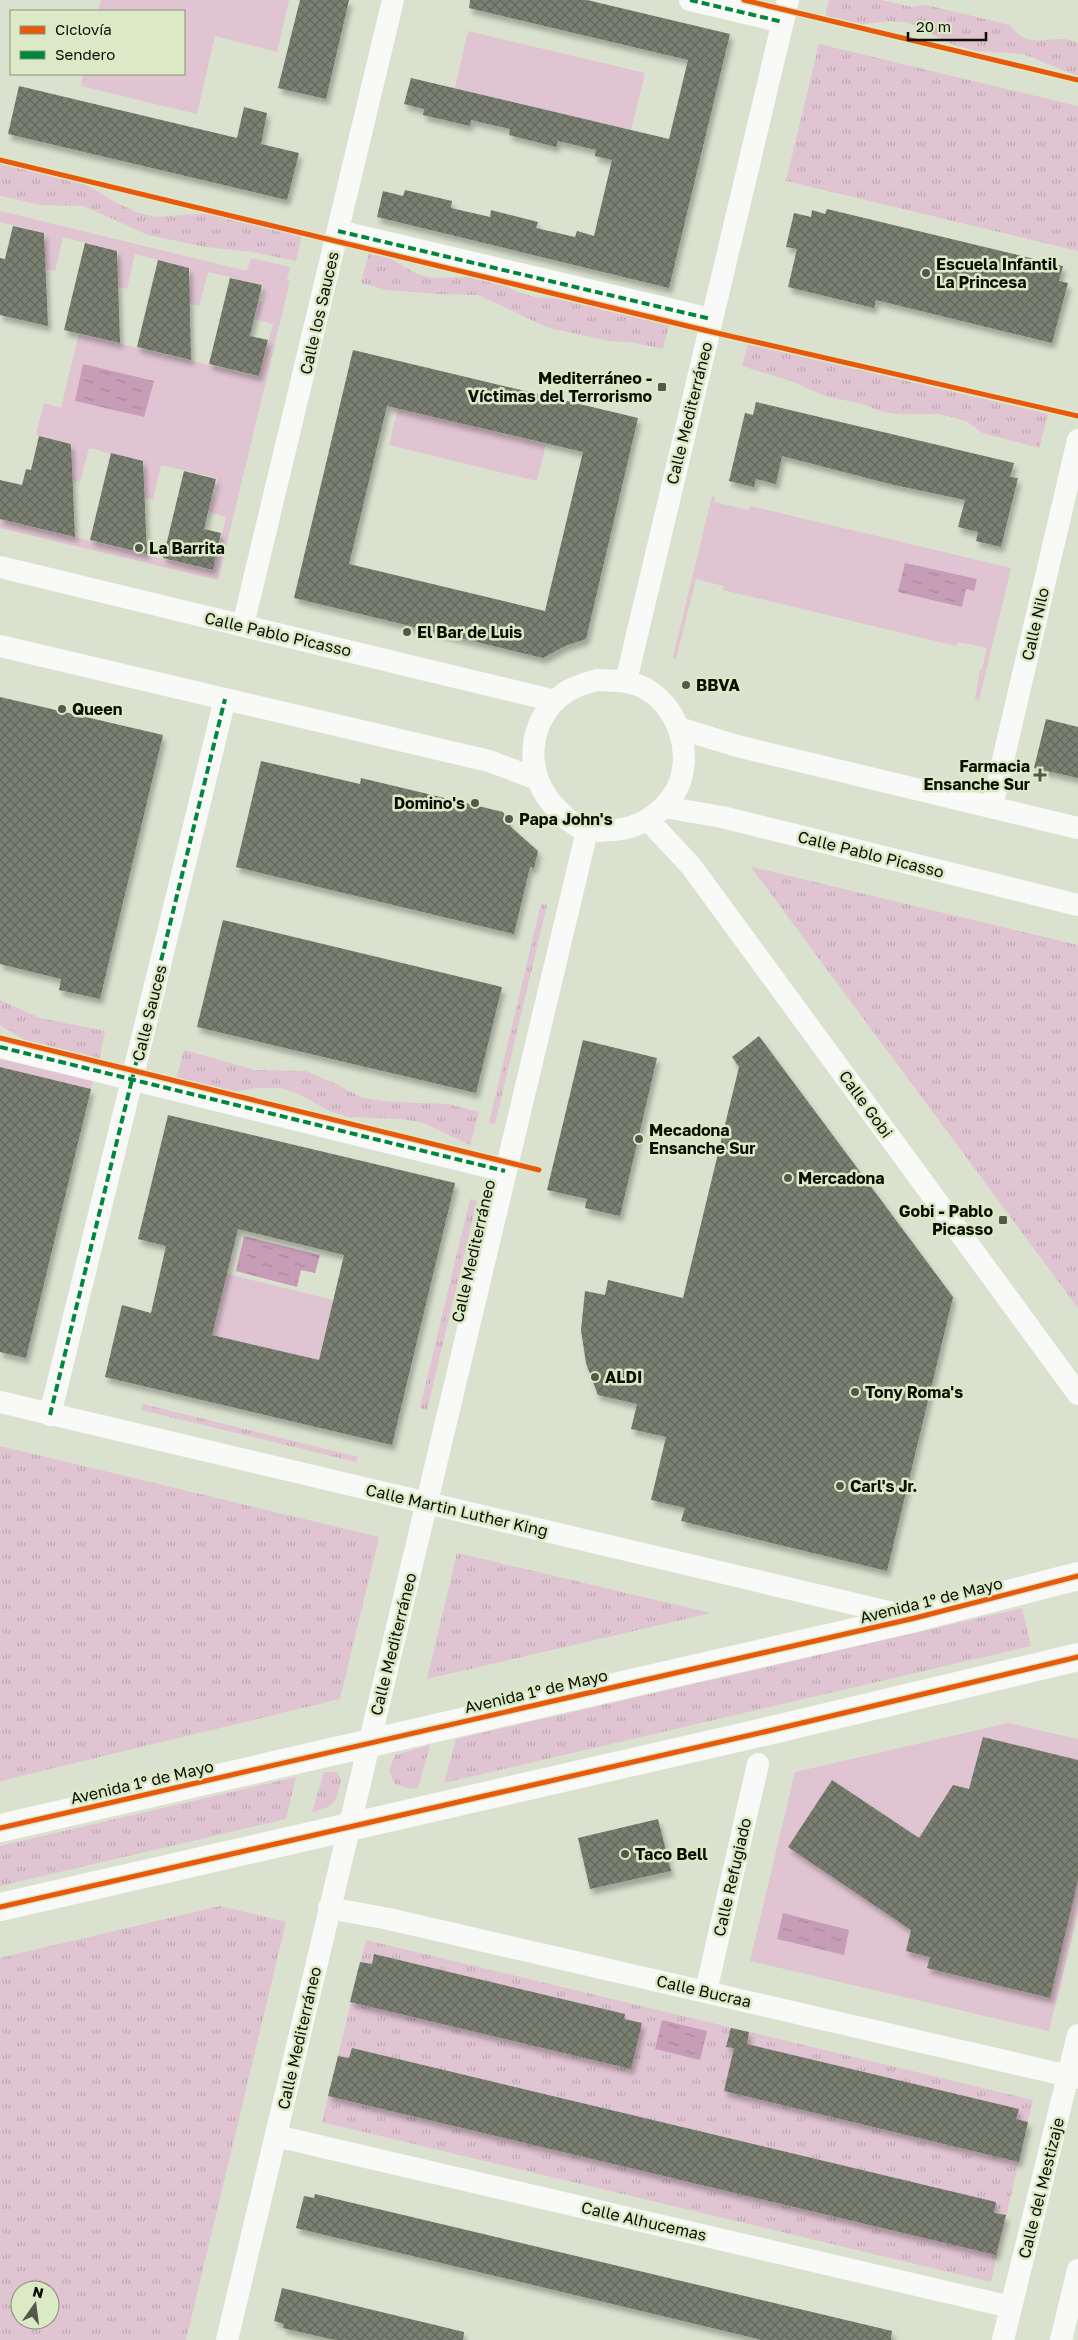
<svg xmlns="http://www.w3.org/2000/svg" width="1078" height="2340" font-family="'Golos Text',sans-serif">
	<style>
		.grass { fill: url(#grass-tufts); fill-rule: evenodd }
		.green { fill: #e0c4d1 }
		.water { fill: url(#water-ripples) }
		.building { fill: url(#building-cross-hatch); fill-rule: evenodd; filter: url(#shadow) }
		.lines { fill: none; stroke-linecap: round; stroke-linejoin: round }
		.street { stroke: #f9faf8; stroke-width: 22 }
		.secondary { stroke: #f9faf8; stroke-width: 28 }
		.quiet { stroke: #00873e; stroke-width: 4; stroke-dasharray: 8 4; stroke-linecap: butt }
		.cycleway-casing { stroke: #dbe9c6; stroke-width: 8 }
		.cycleway { stroke: #e8590c; stroke-width: 5 }
		.poi-dot { fill: #53584b; stroke: #dbe9c6; stroke-width: 2 }
		.labels { text-anchor: middle; stroke-width: 5; stroke-linejoin: round; paint-order: stroke }
		.poi-label { font-size: 16px; font-weight: bold; fill: #0b0f04; stroke: #dbe9c6; text-anchor: start }
		.street-label { font-size: 16px; fill: #0b0f04; stroke: #dbe9c6 }
	</style>
	<defs>
		<pattern id="grass-tufts" width="24" height="20" patternUnits="userSpaceOnUse" patternTransform="scale(1.25)"><rect width="24" height="20" fill="#e0c4d1"/><path d="M3 7l-1-3M5 7V3M7 7l1-3M15 17l-1-3M17 17v-4M19 17l1-3" fill="none" stroke="#bfa7b2"/></pattern>
		<pattern id="water-ripples" width="26" height="14" patternUnits="userSpaceOnUse" patternTransform="scale(1.25)"><rect width="26" height="14" fill="#c69cb6"/><path d="M2 4q2-2 4 0t4 0M15 11q2-2 4 0t4 0" fill="none" stroke="#a9859b"/></pattern>
		<pattern id="building-cross-hatch" width="8" height="8" patternUnits="userSpaceOnUse" patternTransform="scale(1.25)"><rect width="8" height="8" fill="#7b8072"/><path d="M0 0l8 8M0 8l8-8" fill="none" stroke="#63675b"/></pattern>
		<filter id="shadow"><feDropShadow dx="3" dy="5.5" stdDeviation="2.5" flood-color="#0004"/></filter>
	</defs>
	<rect width="100%" height="100%" fill="#dae1ce"/>
	<!-- grass -->
	<path class="grass" d="M829 0H881L911 7 926 5 1010 25C1026 47 1040 39 1062 39 1067 39 1073 41 1078 43V76L1023 54 977 51 954 45 907 22 888 21 857 25 825 17Z
		M819 44 1078 106V251L786 181Z
		M0 163 83 183 115 202 136 212 156 217 208 213 302 235 296 261 253 252 206 247 148 235 84 206 41 205 0 196Z
		M369 252 391 259 417 274 433 278 475 277 499 282 513 290 534 297 565 299 669 325 663 349 630 342 610 341 549 328 478 295 437 294 387 290 361 283Z
		M748 344 1048 414 1039 448 983 433 966 421 953 417 937 414H895L880 411 863 404 825 396 791 381 742 366Z
		M751 867 1078 945V1308Z
		M541 904 547 905 495 1124 489 1123Z
		M0 1000 40 1018 105 1031 99 1061 33 1045 0 1025Z
		M184 1050 255 1070 305 1071 332 1082 363 1098 392 1102 448 1104 479 1112 470 1145 424 1123 402 1119 348 1117 327 1110 297 1093 280 1088H256L226 1093 176 1080Z
		M470 1199 477 1201 427 1410 420 1408Z
		M143 1404 358 1457 356 1462 141 1410Z
		M0 1446 379 1537 340 1699 0 1781Z
		M457 1553 711 1613 427 1679Z
		M1022 1608 1031 1646 444 1783 456 1739Z
		M430 1745 418 1788 410 1789 395 1784 389 1771 395 1755Z
		M324 1772H337L341 1779C336 1803 336 1806 312 1812Z
		M296 1777 286 1819 0 1886V1846Z
		M220 1906 286 1922 186 2340H0V1958ZM20 2290H50V2320H20Z
		M366 1940 1033 2100 991 2282 322 2122Z"/>
	<!-- green -->
	<path class="green" d="M101 0H289L277 52 215 36 197 114 81 86 83 74H184V11H98Z
		M468 31 645 73 631 130 455 88Z
		M0 211 247 271 251 258 290 267 287 280 290 281 218 580 0 528V519L213 571 226 517 208 512 213 495 217 494V478L161 465 153 500 136 495 141 477H144V462L89 448 80 482 64 478 68 460H72V444L36 435 44 403 61 408 79 334 259 377 273 324 255 319 259 302 263 301V285L208 272 199 306 182 302 187 284H190V268L135 254 127 289 110 285 114 267 118 266V251L63 237 55 271 38 267 42 249H45L46 233 0 222Z
		M398 408 546 444 537 481 389 445Z
		M712 496 715 497 714 502 749 510 750 506 1011 568 979 700 975 699 980 670H982L987 648 958 642 956 646 723 590 724 586 696 579 676 659 673 657Z
		M0 1059 93 1081 91 1089 0 1067Z
		M227 1274 333 1300 319 1360 212 1335Z
		M1008 1723 1078 1739V1913L1049 2031 750 1961 795 1772Z"/>
	<!-- water -->
	<path class="water" d="M83 364 154 381 144 417 75 401Z
		M905 563 977 579 974 591 966 589 962 607 898 592Z
		M244 1236 320 1255 315 1273 301 1270 297 1287 236 1271Z
		M783 1913 849 1930 844 1955 777 1939Z
		M662 2020 707 2031 700 2060 655 2049Z"/>
	<!-- building -->
	<path class="building" d="M300 0H349L326 99 278 88Z
		M470 0H587L730 34 669 288 377 217 383 191 403 196 405 190 452 201 451 208 490 217 491 210 538 222 536 228 575 237 577 231 594 236 612 160 595 156 596 150 558 141 556 147 509 135 510 129 471 120 470 126 423 115 424 109 404 104 411 78 669 139 688 60 469 8Z
		M19 86 237 138 244 107 267 113 261 144 299 153 287 200 8 134Z
		M827 209 1063 266 1059 281 1068 283 1052 343 876 300 874 308 788 287 797 249 786 247 794 213 811 217 812 210 825 214Z
		M13 226 44 233 48 326 0 315V258L5 259Z
		M85 243 117 251 120 343 64 330Z
		M158 260 189 268 191 360 137 347Z
		M230 278 262 285 250 336 268 340 259 376 209 364Z
		M353 350 638 418 586 639 565 646 543 658 294 598ZM387 406 583 452 545 611 349 564Z
		M756 402 1014 463 1010 477 1018 478 1001 547 976 541 978 532 958 527 965 500 890 484 782 456 776 484 756 479 754 487 729 481 745 413 753 415Z
		M39 436 71 444 75 537 0 519V480L22 485 26 469 31 470Z
		M111 453 143 461 147 554 90 540Z
		M184 471 216 479 204 529 221 533 213 570 163 558Z
		M0 697 163 735 100 999 59 990 61 979 0 964Z
		M1046 719 1078 727V778L1034 768Z
		M261 761 360 784 361 778 503 812 511 827 538 851 534 868 530 867 514 934 236 867Z
		M223 920 502 987 476 1093 197 1027Z
		M759 1036 953 1297 887 1571 681 1521 685 1508 651 1500 666 1437 631 1429 637 1404 598 1395 586 1363 581 1330 585 1291 605 1295 608 1280 683 1298 739 1067 732 1057Z
		M583 1040 657 1058 620 1216 585 1208 587 1199 547 1190Z
		M0 1067 91 1089 26 1358 0 1352Z
		M168 1115 455 1183 392 1445 105 1377 122 1305 151 1313 166 1246 138 1239ZM238 1229 344 1255 319 1360 212 1335Z
		M983 1737 1078 1760V1880L1050 1998 927 1968 930 1957 906 1951 911 1930 788 1847 832 1780 919 1838 953 1785 969 1789Z
		M658 1819 671 1871 590 1889 578 1838Z
		M374 1954 625 2014 624 2019 642 2023 631 2069 350 2002 360 1962 372 1964Z
		M731 2028 749 2032 747 2044 1019 2109 1016 2119 1028 2122 1019 2162 724 2091 734 2048 726 2047Z
		M352 2048 996 2202 994 2213 1006 2215 996 2255 328 2096 338 2056 349 2058Z
		M315 2194 892 2331 891 2340H762L296 2228 304 2196 314 2198Z
		M282 2288 464 2332 463 2340H335L283 2328 284 2324 274 2321Z"/>
	<g class="lines">
		<!-- street -->
		<path class="street" d="M690 0 783 22
			M338 231 711 319
			M0 567 555 701
			M243 625 393 0
			M0 646 489 761 537 779
			M597 680C612 681 625 680 638 685 678 701 697 757 674 794 661 814 639 828 615 830 607 830 597 832 589 831 579 830 564 817 558 810 523 777 525 720 566 692 575 686 586 683 597 680Z
			M626 681 788 0
			M679 728 737 746 1078 828
			M664 807 722 817 1078 905
			M992 807 1078 440
			M648 820 691 866 1078 1394
			M0 1047 505 1171
			M0 1402 914 1618
			M50 1415 225 699
			M329 1908 389 1919 1078 2078
			M706 1991 758 1764
			M276 2136 1011 2307
			M227 2340 587 831
			M1003 2340 1078 2035
			M1061 2340 1078 2270"/>
		<!-- secondary -->
		<path class="secondary" d="M0 1828 915 1618 1078 1576
			M0 1907 764 1732 1078 1657"/>
		<!-- quiet -->
		<path class="quiet" d="M690 0 783 22
			M338 231 711 319
			M0 1047 505 1171
			M50 1415 225 699"/>
		<!-- cycleway casing -->
		<g class="cycleway-casing">
			<path id="cycleway" d="M744 0 1078 80
				M0 160 708 331 1078 416
				M0 1038 539 1170
				M0 1828 915 1618 1078 1576
				M0 1907 764 1732 1078 1657"/>
		</g>
		<!-- cycleway -->
		<use href="#cycleway" class="cycleway"/>
	</g>
	<!-- markers -->
	<g class="poi-dot">
		<circle cx="926" cy="273" r="5"/>
		<rect x="657" y="382" width="10" height="10" rx="2.5"/>
		<circle cx="139" cy="548" r="5"/>
		<circle cx="407" cy="632" r="5"/>
		<circle cx="686" cy="685" r="5"/>
		<circle cx="62" cy="709" r="5"/>
		<path d="M1037.5 767.5h5v5h5v5h-5v5h-5v-5h-5v-5h5z"/>
		<circle cx="475" cy="803" r="5"/>
		<circle cx="509" cy="819" r="5"/>
		<circle cx="639" cy="1139" r="5"/>
		<circle cx="788" cy="1178" r="5"/>
		<rect x="998" y="1215" width="10" height="10" rx="2.5"/>
		<circle cx="595" cy="1377" r="5"/>
		<circle cx="855" cy="1392" r="5"/>
		<circle cx="840" cy="1486" r="5"/>
		<circle cx="625" cy="1854" r="5"/>
	</g>
	<g class="labels">
		<!-- poi labels -->
		<g class="poi-label">
			<text x="936" y="270">Escuela Infantil<tspan x="936" dy="18">La Princesa</tspan></text>
			<text x="652" y="384" text-anchor="end">Mediterráneo -<tspan x="652" dy="18">Víctimas del Terrorismo</tspan></text>
			<text x="149" y="554">La Barrita</text>
			<text x="417" y="638">El Bar de Luis</text>
			<text x="696" y="691">BBVA</text>
			<text x="72" y="715">Queen</text>
			<text x="1030" y="772" text-anchor="end">Farmacia<tspan x="1030" dy="18">Ensanche Sur</tspan></text>
			<text x="465" y="809" text-anchor="end">Domino's</text>
			<text x="519" y="825">Papa John's</text>
			<text x="649" y="1136">Mecadona<tspan x="649" dy="18">Ensanche Sur</tspan></text>
			<text x="798" y="1184">Mercadona</text>
			<text x="993" y="1217" text-anchor="end">Gobi - Pablo<tspan x="993" dy="18">Picasso</tspan></text>
			<text x="605" y="1383">ALDI</text>
			<text x="865" y="1398">Tony Roma's</text>
			<text x="850" y="1492">Carl's Jr.</text>
			<text x="635" y="1860">Taco Bell</text>
		</g>
		<!-- street labels -->
		<g class="street-label">
			<text transform="translate(319 313) rotate(-77)" y="6">Calle los Sauces</text>
			<text transform="translate(689 413) rotate(-76)" y="6">Calle Mediterráneo</text>
			<text transform="translate(1035 624) rotate(-77)" y="6">Calle Nilo</text>
			<text transform="translate(278 634) rotate(13)" y="6">Calle Pablo Picasso</text>
			<text transform="translate(871 854) rotate(14)" y="6">Calle Pablo Picasso</text>
			<text transform="translate(149 1013) rotate(-76)" y="6">Calle Sauces</text>
			<text transform="translate(866 1104) rotate(54)" y="6">Calle Gobi</text>
			<text transform="translate(473 1251) rotate(-77)" y="6">Calle Mediterráneo</text>
			<text transform="translate(457 1510) rotate(13)" y="6">Calle Martin Luther King</text>
			<text transform="translate(931 1600) rotate(-14)" y="6">Avenida 1º de Mayo</text>
			<text transform="translate(393 1644) rotate(-76)" y="6">Calle Mediterráneo</text>
			<text transform="translate(536 1691) rotate(-13)" y="6">Avenida 1º de Mayo</text>
			<text transform="translate(142 1782) rotate(-13)" y="6">Avenida 1º de Mayo</text>
			<text transform="translate(732 1877) rotate(-77)" y="6">Calle Refugiado</text>
			<text transform="translate(704 1991) rotate(13)" y="6">Calle Bucraa</text>
			<text transform="translate(299 2038) rotate(-77)" y="6">Calle Mediterráneo</text>
			<text transform="translate(1041 2188) rotate(-76)" y="6">Calle del Mestizaje</text>
			<text transform="translate(644 2221) rotate(13)" y="6">Calle Alhucemas</text>
		</g>
	</g>
	<!-- legend -->
	<rect x="10" y="10" width="175" height="65" fill="#dbe9c6" stroke="#889278"/>
	<rect x="20" y="26" width="25" height="8" fill="#e8590c" stroke="#889278"/>
	<text x="55" y="35" font-size="15" fill="#0b0f04">Ciclovía</text>
	<rect x="20" y="51" width="25" height="8" fill="#00873e" stroke="#889278"/>
	<text x="55" y="60" font-size="15" fill="#0b0f04">Sendero</text>
	<!-- north arrow -->
	<g transform="translate(35 2305) rotate(14)"><circle r="24" fill="#dbe9c6" stroke="#889278"/>
	<path d="M0-4L9 19L0 12L-9 19Z" fill="#53584b"/>
	<text y="-8" font-size="14" font-weight="bold" text-anchor="middle" fill="#0b0f04">N</text>
	</g>
	<!-- scale -->
	<path d="M908 32v8h78v-8" fill="none" stroke="#0b0f04" stroke-width="2.5"/>
	<text x="916" y="32" font-size="15" fill="#0b0f04" stroke="#dbe9c6" stroke-width="4" paint-order="stroke">20 m</text>
</svg>
